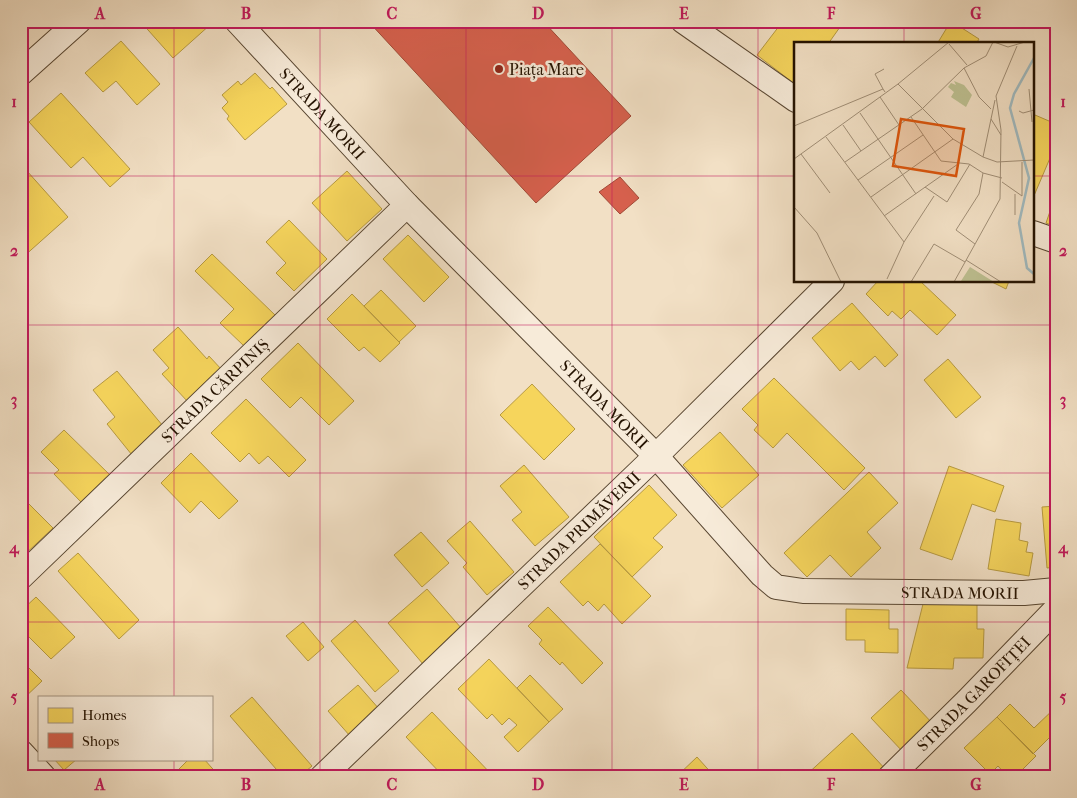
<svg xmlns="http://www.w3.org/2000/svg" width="1077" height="798" font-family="'IM FELL French Canon',serif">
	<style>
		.homes { fill: #f6d55c; stroke: #b79a40 }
		.shops { fill: #d6604d; stroke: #a14936 }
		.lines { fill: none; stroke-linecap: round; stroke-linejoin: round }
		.minor-casing { stroke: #584631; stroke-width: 26 }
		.minor { stroke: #f7ebd9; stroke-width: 24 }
		.grid { fill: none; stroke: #c2185b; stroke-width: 1; stroke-opacity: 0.55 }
		.poi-dot { fill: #8f2418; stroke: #f7ebd9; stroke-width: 2 }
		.labels { text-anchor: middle; stroke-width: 5; stroke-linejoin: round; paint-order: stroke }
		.poi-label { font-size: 16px; fill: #241200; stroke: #f7ebd9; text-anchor: start }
		.street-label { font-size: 16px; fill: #241200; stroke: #f7ebd9 }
		.inset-river { fill: none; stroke: #a0bac0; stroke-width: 2.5 }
		.inset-road { fill: none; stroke: #a08e76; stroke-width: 1 }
		.view { fill: #de550b; fill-opacity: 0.15; stroke: #de550b; stroke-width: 2.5 }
		.inset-edge { fill: none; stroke: #241200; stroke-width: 2.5 }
		.neatline { fill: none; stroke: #c2185b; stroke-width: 2 }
		.grid-label { font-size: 16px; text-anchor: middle; font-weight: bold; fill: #c2185b }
	</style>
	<rect width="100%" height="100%" fill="#f2e0c5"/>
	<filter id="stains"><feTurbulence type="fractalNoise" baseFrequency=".004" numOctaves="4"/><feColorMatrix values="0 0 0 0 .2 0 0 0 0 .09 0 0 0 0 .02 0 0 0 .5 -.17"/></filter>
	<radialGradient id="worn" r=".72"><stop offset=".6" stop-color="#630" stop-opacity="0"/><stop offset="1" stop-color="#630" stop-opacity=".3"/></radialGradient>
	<!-- homes -->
	<path class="homes" d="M140 21H209L211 24 173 58Z
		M783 21H833L840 27 828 44H796V85L757 55Z
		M951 21 979 39 976 44H937Z
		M121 41 160 84 137 105 116 81 103 92 85 73Z
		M255 73 270 89 272 87 287 104 245 140 227 119 229 116 222 108 228 102 222 95 238 81 241 85Z
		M61 93 130 169 110 187 83 157 71 168 29 122Z
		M1035 115 1056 124V144L1033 198V120Z
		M27 171 68 217 22 258 21 176Z
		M347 171 382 209 347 241 312 203Z
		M1056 194V227L1046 223Z
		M289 220 327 259 294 291 276 273 286 263 266 242Z
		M408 235 449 277 424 302 383 259Z
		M212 254 275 315 244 346 220 323 234 309 195 271Z
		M878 281H920L956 315 937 335 910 310 901 319 892 311 888 316 866 294Z
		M990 281H1009L1006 289Z
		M381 290 416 326 399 342 364 306Z
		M352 294 400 343 380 362 364 347 359 351 327 319Z
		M852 303 898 355 885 367 875 356 859 370 851 361 840 371 812 338Z
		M178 327 207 359 209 356 222 370 188 402 162 374 169 368 153 350Z
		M298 343 354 401 329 425 301 397 290 408 261 379Z
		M948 359 981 397 956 418 924 380Z
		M117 371 163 426 132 455 107 424 115 417 93 390Z
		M774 378 865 468 844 490 787 433 773 448 754 430 758 425 742 409Z
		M532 384 575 429 544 460 500 415Z
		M246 399 306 460 289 477 268 456 259 464 249 453 240 462 211 433Z
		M64 430 110 475 81 502 54 474 59 470 41 452Z
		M720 432 759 475 722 508 683 465Z
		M191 453 238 501 219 519 201 501 190 513 161 483Z
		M524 465 569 517 535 546 512 520 522 512 500 486Z
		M949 466 1004 486 995 512 972 504 952 560 920 549Z
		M869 472 898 503 867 532 881 548 851 577 830 555 807 577 784 553Z
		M649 485 677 515 653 538 663 547 632 577 594 537Z
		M21 496 53 528 21 558Z
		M1056 506V567L1047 568 1042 507Z
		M996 519 1021 523 1019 540 1028 542 1026 552 1033 553 1029 576 988 569Z
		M470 521 514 572 487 595 463 567 467 563 447 541Z
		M421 532 449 563 422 587 394 555Z
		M600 544 651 596 622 624 604 604 598 611 588 601 583 606 560 582Z
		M78 553 139 620 119 639 58 571Z
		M427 589 462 629 423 664 388 623Z
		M36 597 75 637 51 659 21 629V611Z
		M923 604H977V629H984L983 658H954L953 669 907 668Z
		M548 607 603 663 582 684 562 662 560 665 539 644 542 640 528 626Z
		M846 609 889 610V629H898V653L865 652V640H846Z
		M355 620 399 671 375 692 331 641Z
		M303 622 324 647 308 661 286 636Z
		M489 659 549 722 518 752 504 737 517 725 509 718 502 725 492 714 487 719 458 689Z
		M21 660 42 681 21 701Z
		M530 675 563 709 549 722 517 688Z
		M358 685 380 710 350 736 328 711Z
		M901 690 934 725 904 753 871 718Z
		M252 697 312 766 299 777H283L230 716Z
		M1010 704 1034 728 1056 707V731L1033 754 997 717Z
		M432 712 494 777H463L458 771 452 777H444L406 737Z
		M997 717 1036 756 1015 777H1008L998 766 990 774 964 748Z
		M852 733 887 771 881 777H804Z
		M697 757 715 777H676Z
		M54 759H77L64 770Z
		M189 759H204L220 777H184L178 770Z"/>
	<!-- shops -->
	<path class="shops" d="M368 21H543L631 116 536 203Z
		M620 177 639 198 620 214 599 192Z"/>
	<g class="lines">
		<!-- minor casing -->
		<g class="minor-casing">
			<g id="minor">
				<path id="s1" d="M237 21 407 205 656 456 762 575 776 587 803 591 1024 593 1056 590"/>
				<path d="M683 21 796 100"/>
				<path d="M21 73 79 21"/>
				<path d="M1033 233 1056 241"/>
				<path id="s2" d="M21 577 407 205"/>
				<path d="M21 752 44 777"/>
				<path id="s3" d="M322 777 656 456 832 281"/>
				<path id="s4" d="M890 777 967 701 1056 609"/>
			</g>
		</g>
		<!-- minor -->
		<use href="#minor" class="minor"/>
	</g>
	<!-- grid -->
	<path class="grid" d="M174 21V697M320 21V777M466 21V777M612 21V777M758 21V777M904 21V44M21 176H796M1033 176H1056M904 281V777M21 325H1056M21 473H1056M21 622H1056M174 759V777"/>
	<!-- markers -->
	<circle class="poi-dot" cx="499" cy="69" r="5"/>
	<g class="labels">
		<!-- poi labels -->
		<g class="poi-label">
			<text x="509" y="75">Piața Mare</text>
		</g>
		<!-- street labels -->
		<g class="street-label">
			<text dy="6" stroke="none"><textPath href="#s1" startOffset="126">STRADA MORII</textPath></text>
			<text dy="6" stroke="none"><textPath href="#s2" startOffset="269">STRADA CĂRPINIȘ</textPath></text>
			<text dy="6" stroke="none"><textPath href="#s1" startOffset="531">STRADA MORII</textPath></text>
			<text dy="6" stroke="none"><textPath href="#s3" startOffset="356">STRADA PRIMĂVERII</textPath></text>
			<text dy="6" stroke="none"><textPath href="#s1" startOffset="966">STRADA MORII</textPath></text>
			<text dy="6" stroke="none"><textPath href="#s4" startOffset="118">STRADA GAROFIȚEI</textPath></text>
		</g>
	</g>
	<!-- overview -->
	<g transform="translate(794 42)">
		<rect width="240" height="240" fill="#f2e0c5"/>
		<path d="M160 39 170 43 178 53 172 65 157 55 160 50 154 45 157 41 162 43ZM176 225 200 240 167 239Z" fill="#bec192"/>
		<path class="inset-river" d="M240 16 220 52 216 66 235 136 225 181 233 226 240 232"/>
		<path class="inset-road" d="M200 0 214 5 231 0M155 2 173 23M170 26 185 55 197 67M104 42 159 97 189 115 203 120 240 118M89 47 81 32 90 27M235 47 238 80M86 55 105 83M225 69 229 71 240 68M66 71 122 152M117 75 147 119 175 122 189 131 208 136M197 77 207 93M49 83 67 109M0 84 89 47 91 50M32 95 110 200M7 112 36 151M189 115 201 58M0 117 104 42 155 0M51 120 128 67 170 26 192 14 199 0M64 138 129 93M208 140 228 154V120M131 145 153 160 176 122M221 152V173M77 155 159 97M0 165 23 191 47 240M90 174 164 122M181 202 162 188 185 152 189 131M172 218 207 240M93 237 110 200 140 154M117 240 140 202 171 220M160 240 206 157 207 88 202 54 223 4"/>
		<path class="view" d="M107 77 170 87 162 134 99 124Z"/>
		<rect width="240" height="240" class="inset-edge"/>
	</g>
	<!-- margin -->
	<rect width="1077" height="798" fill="none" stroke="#f2e0c5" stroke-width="55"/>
	<!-- legend -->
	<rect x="38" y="696" width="175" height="65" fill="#f7ebd9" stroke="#a39482"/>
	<rect x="48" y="708" width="25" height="15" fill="#f6d55c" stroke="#a39482"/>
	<text x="82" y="720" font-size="15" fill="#241200">Homes</text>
	<rect x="48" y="733" width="25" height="15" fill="#d6604d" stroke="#a39482"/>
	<text x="82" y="746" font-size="15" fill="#241200">Shops</text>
	<rect x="28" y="28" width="1022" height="742" class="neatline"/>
	<g class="grid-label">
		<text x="100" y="19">A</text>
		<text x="246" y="19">B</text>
		<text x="392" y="19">C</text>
		<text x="538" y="19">D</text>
		<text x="684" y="19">E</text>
		<text x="831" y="19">F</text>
		<text x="976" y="19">G</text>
		<text x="14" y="107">1</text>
		<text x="1063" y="107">1</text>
		<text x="14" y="256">2</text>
		<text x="1063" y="256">2</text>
		<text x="14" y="405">3</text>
		<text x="1063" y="405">3</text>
		<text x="14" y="553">4</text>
		<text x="1063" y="553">4</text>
		<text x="14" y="702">5</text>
		<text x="1063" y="702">5</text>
		<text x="100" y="790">A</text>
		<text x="246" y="790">B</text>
		<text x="392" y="790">C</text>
		<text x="538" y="790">D</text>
		<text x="684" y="790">E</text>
		<text x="831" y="790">F</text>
		<text x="976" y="790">G</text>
	</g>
	<rect width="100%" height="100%" filter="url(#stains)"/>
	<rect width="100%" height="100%" fill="url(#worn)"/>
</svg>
